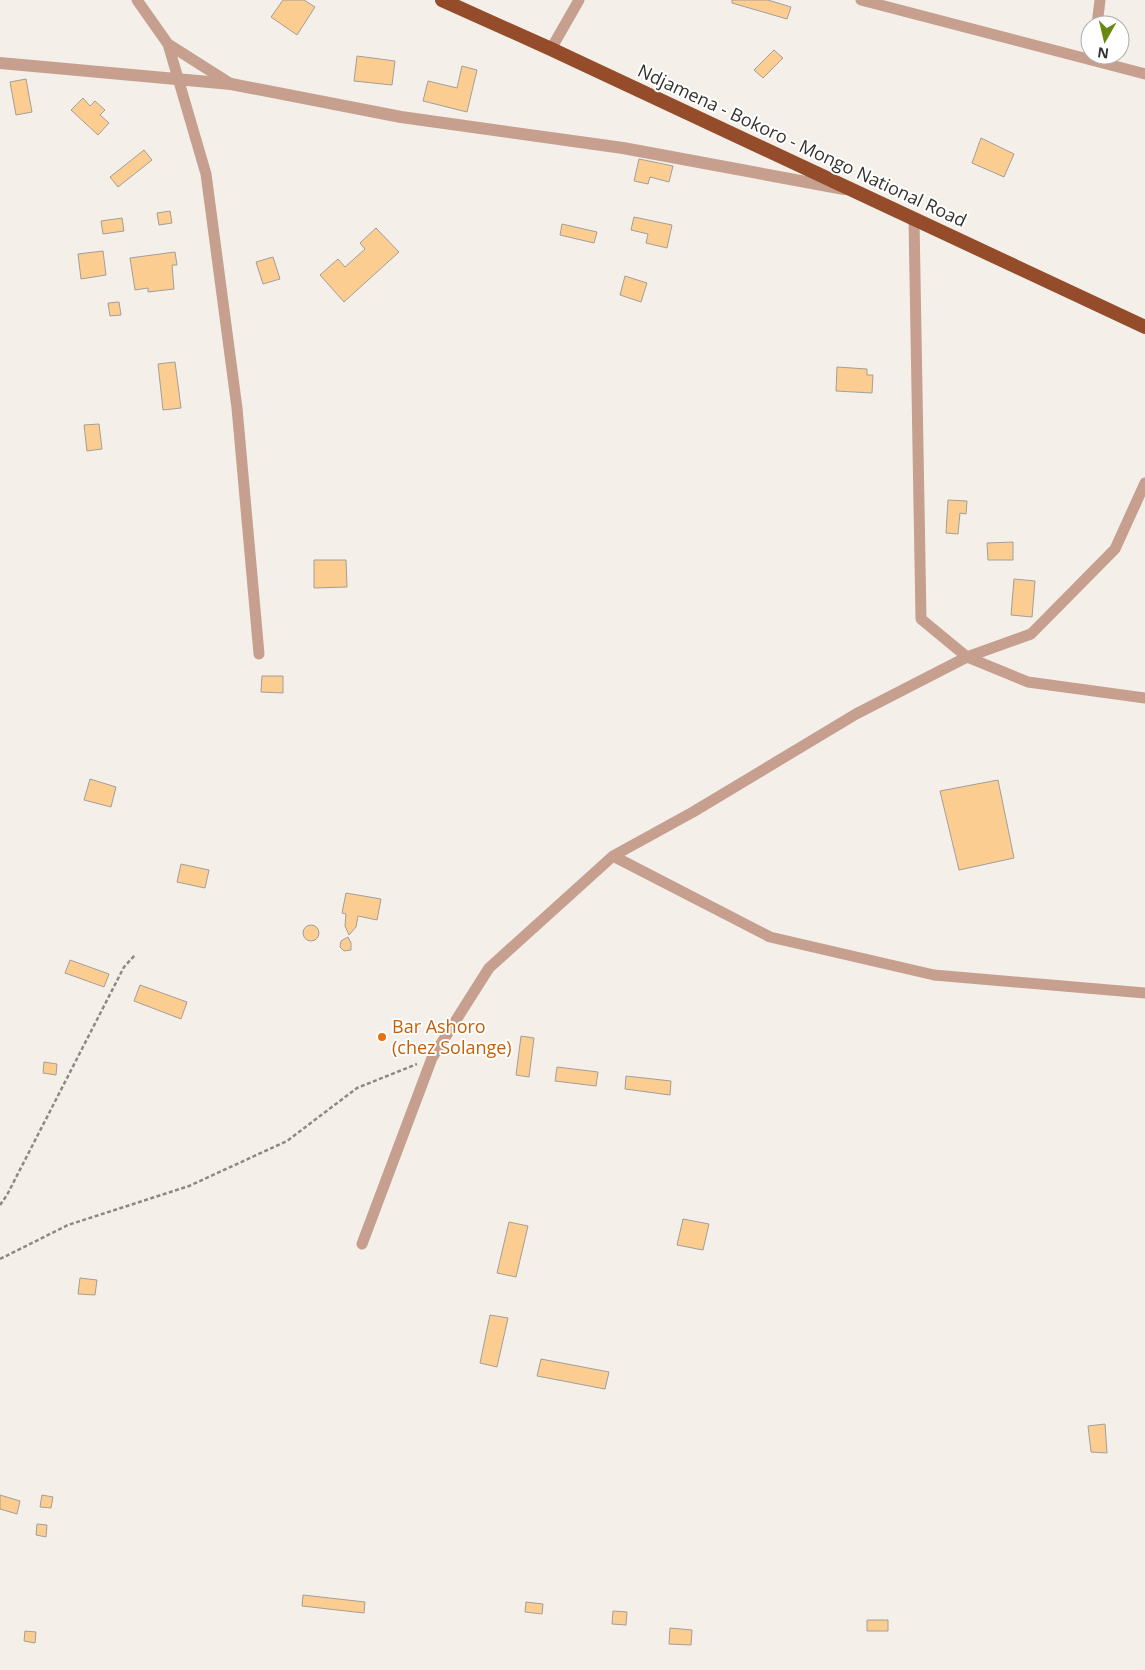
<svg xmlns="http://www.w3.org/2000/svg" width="1145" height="1670" font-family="'Open Sans',sans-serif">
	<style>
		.building { fill: #fccd91; stroke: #a39e99 }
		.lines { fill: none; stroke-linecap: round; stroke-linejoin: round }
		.path { stroke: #8c8984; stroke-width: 2.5; stroke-dasharray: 4 2.5; stroke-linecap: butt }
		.minor { stroke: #c69f8f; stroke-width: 11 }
		.tertiary { stroke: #c69f8f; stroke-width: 12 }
		.trunk { stroke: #944c2b; stroke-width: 14 }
		.food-dot { fill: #e8710a; stroke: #fff; stroke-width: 2 }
		.labels { text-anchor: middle; stroke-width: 4; stroke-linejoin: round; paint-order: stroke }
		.street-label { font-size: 18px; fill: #34322f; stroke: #fff }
		.food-label { font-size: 18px; fill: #c56008; stroke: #fff; text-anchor: start }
	</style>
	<rect width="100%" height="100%" fill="#f4f0e9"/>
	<!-- building -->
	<path class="building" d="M283 0H304L315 7 297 35 271 17Z
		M732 0H768L791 7 787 19 732 3Z
		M774 50 783 58 763 78 754 70Z
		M357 56 395 61 392 85 354 81Z
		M462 66 477 70 467 112 423 101 428 81 457 88Z
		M26 79 32 112 16 115 10 82Z
		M83 98 90 106 95 101 105 110 100 115 109 123 98 135 71 110Z
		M981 138 1014 154 1004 177 972 163Z
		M144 150 152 160 118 187 110 177Z
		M639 159 673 166 669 182 650 177 648 184 634 181Z
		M170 211 172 223 159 225 157 213Z
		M634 217 672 225 667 248 646 243 648 234 631 230Z
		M122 218 124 231 103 234 101 221Z
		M562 224 597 232 594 243 560 235Z
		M376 228 399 252 344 302 320 275 338 259 345 267 365 249 360 243Z
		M103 251 106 275 81 279 78 254Z
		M175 252 177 265H172L174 289 148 292V288L135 290 130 258Z
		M273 257 280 279 263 284 256 262Z
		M625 276 647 283 641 302 620 295Z
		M119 302 121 315 110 316 108 303Z
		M175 362 181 408 163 410 158 364Z
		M837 367 867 369V375H873L872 393 836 391Z
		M99 424 102 449 87 451 84 425Z
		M948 500 967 501 966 514 960 513 958 534 946 533Z
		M1013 542V560H988L987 543Z
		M314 560H346L347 587 314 588Z
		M1014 579 1035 581 1032 617 1011 615Z
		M262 676H283V693L261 692Z
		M90 779 116 787 111 807 84 800Z
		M998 780 1014 858 959 870 940 791Z
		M181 864 209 870 205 888 177 882Z
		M346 893 381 899 377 920 358 916 356 927 349 935 345 926 346 914 342 913Z
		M303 933a8 8 0 1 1 16 0a8 8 0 1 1-16 0Z
		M348 937 351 943V950L344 951 340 947 341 941Z
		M70 960 109 974 104 987 65 973Z
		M140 985 187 1002 181 1019 134 1001Z
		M521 1036 534 1038 529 1077 516 1075Z
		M44 1062 57 1064 56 1075 43 1073Z
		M557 1067 598 1072 596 1086 555 1081Z
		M626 1076 671 1081 670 1095 625 1089Z
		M683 1219 709 1224 703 1250 677 1245Z
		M509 1222 528 1226 516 1277 497 1273Z
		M80 1278 97 1280 95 1295 78 1294Z
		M490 1315 508 1318 497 1367 480 1363Z
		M541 1359 609 1372 605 1389 537 1376Z
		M1105 1424 1107 1453 1091 1452 1088 1426Z
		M0 1495 20 1501 17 1514 0 1509Z
		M42 1495 53 1497 51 1508 40 1507Z
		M37 1524 47 1525 46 1537 36 1535Z
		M303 1595 365 1602 364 1613 302 1606Z
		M526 1602 543 1604 542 1614 525 1612Z
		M613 1611 627 1612 626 1625 612 1624Z
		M867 1620H888V1631H867Z
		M670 1628 692 1630 691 1645 669 1644Z
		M25 1631 36 1632 35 1643 24 1641Z"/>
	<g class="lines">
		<!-- path -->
		<path class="path" d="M0 1205 7 1195 124 967 135 955
			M0 1259 68 1225 189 1186 287 1141 357 1088 417 1064"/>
		<!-- minor -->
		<path class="minor" d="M137 0 168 44 231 84
			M861 0 1145 74
			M1097 25 1100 0
			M168 44 206 174 237 408 259 654
			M551 49 579 0
			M914 219 921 619 967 657 1028 682 1145 698
			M613 856 770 937 934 975 1145 993
			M362 1244 432 1058 489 968 613 856 693 812 856 714 967 657 1031 634 1115 549 1145 483"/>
		<!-- tertiary -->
		<path class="tertiary" d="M0 63 231 84 401 117 623 148 844 189"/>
		<!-- trunk -->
		<path class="trunk" d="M442 0 551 49 1145 327"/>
	</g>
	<!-- markers -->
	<circle class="food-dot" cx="382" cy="1037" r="5"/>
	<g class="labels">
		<!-- street labels -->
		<g class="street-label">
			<text transform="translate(802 146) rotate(25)" y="6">Ndjamena - Bokoro - Mongo National Road</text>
		</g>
		<!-- food labels -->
		<g class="food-label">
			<text x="392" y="1033">Bar Ashoro<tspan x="392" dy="21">(chez Solange)</tspan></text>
		</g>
	</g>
	<!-- north arrow -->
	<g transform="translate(1105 40) rotate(188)"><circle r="24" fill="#ffffff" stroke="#aeadac"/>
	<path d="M0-4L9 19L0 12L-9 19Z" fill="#678a10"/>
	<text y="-8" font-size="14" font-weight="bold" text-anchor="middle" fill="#34322f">N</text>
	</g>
</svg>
